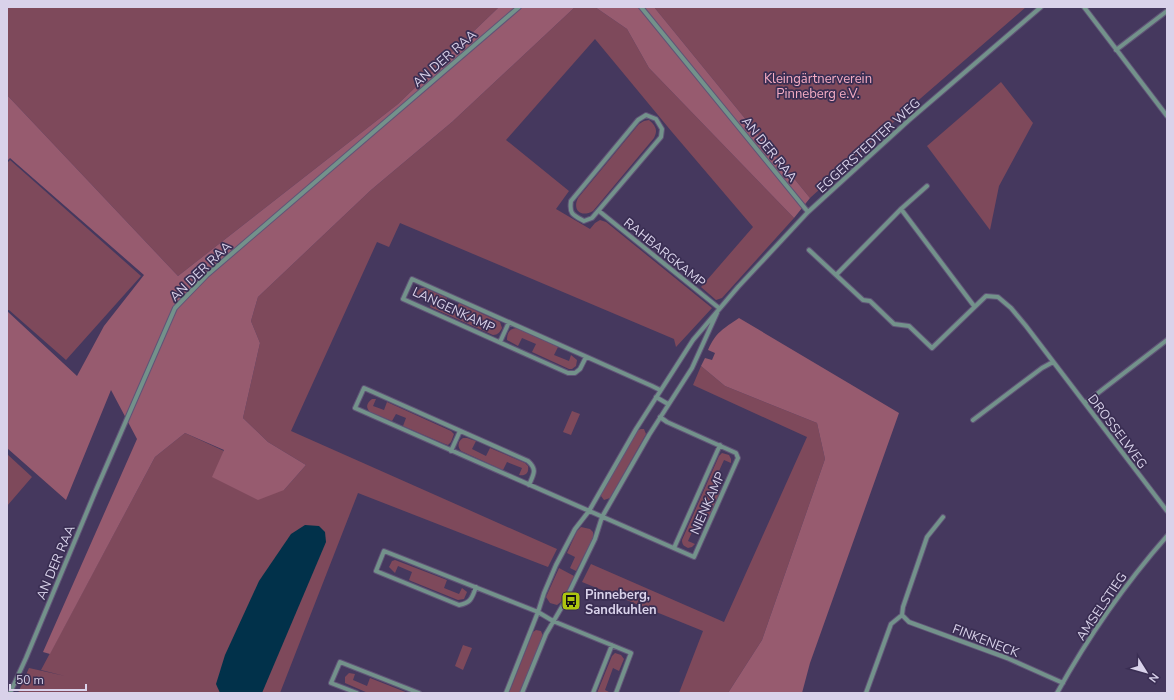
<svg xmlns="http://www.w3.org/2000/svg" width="1174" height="700" font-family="'Nunito Sans',sans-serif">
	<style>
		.green { fill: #7e495b }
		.forest { fill: #975b6f }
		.water { fill: #01314a }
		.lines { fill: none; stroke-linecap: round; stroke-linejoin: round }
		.minor-casing { stroke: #605477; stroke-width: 6 }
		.minor { stroke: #73928b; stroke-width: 4 }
		.labels { text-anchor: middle; stroke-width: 3.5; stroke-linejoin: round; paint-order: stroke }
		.street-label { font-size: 13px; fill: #d9d2ea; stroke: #3a2e53 }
		.park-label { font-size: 13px; fill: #f6adc4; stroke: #3a2e53 }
		.poi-label { font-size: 13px; font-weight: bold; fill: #d9d2ea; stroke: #3a2e53; text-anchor: start }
	</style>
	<rect width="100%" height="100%" fill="#45385e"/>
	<!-- green -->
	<path class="green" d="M7 7H499L398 104 178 276 7 95Z
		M575 7H595L627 29 649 68 794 218 722 298 716 300 701 287 753 227 672 132 595 39 506 140 569 191 556 209 590 229 595 223 600 220 606 222 712 308 676 347 674 339 400 223 389 247 377 242 291 431 557 549 548 567 358 493 280 693H18L29 668 65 676 41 670 155 457 185 433 224 451 213 477 284 490 306 465 268 442 243 418 260 343 251 321 258 297 371 190 452 122Z
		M654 7H1026L906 111 810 198Z
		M1001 82 1033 123 999 186 990 230 927 146Z
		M649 120C656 126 658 130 654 138L593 211C581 218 572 210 578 198L639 124 644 121Z
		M10 160 141 276 66 360 9 310H7V163Z
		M421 288H425L447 298 444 306 455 311 459 303 500 322 502 328C500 332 498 335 493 335L430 307 433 299 422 294 420 300 417 298C416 293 417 291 421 288Z
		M516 328 558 347 554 355 569 361 571 355 577 360 576 366 572 369H569L532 352 536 344 522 338 518 346 507 340C507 333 509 329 516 328Z
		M701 366 725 386 817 423 825 459 762 640 728 693H679L703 631 582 582 591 564 724 622 807 437 693 385Z
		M372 399H376L373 406 384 410 387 402 451 431 454 434 451 442 448 445 445 444 403 426 406 418 396 414 392 421 370 412C365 407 367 403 372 399Z
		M572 411 580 414 571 435 563 432Z
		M641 429H644L646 434 610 498 604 500 601 496V493L638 430Z
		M463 438H467L476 441 472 449 486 456 490 448 525 463 528 466C529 473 526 476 519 475L522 468 507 462 503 470 461 451C457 446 458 441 463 438Z
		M722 453 729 455 731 459V463L724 460 714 482 721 485 718 489 721 491 709 519 706 518 704 522 698 519 688 541 695 544 692 547 688 548C684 546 682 545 682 540L719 456Z
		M7 454 32 477 7 506Z
		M581 527 590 529 593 532V538L576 571 570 568 575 557 567 553 577 531Z
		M395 560 447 580 444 588 459 594 462 588 467 592 464 599 458 600 411 581 409 580 412 572 398 566 395 573 389 567 392 561Z
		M559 568 574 576 562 601 557 605 550 603 546 597Z
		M536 630 541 631 543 636 520 693H509L533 632Z
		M463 645 472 648 463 670 455 666Z
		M615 653 621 655 624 659 619 671 613 668 605 690 611 693H597L612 656Z
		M349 673 355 674 353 680 367 686 370 678 408 693H368L345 683V677Z"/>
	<!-- forest -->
	<path class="forest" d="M499 7H575L452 122 371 190 258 297 251 321 260 343 243 418 268 442 306 465 284 490 258 500 212 477 224 450 185 433 155 457 50 654 43 652 137 439 111 390 66 500 7 448V311L77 376 104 326 144 275 10 158 7 161V95L178 276 398 104Z
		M595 7H654L810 198 794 218 649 68 627 29Z
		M739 318 899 413 810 663 802 693H728L762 640 825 459 817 423 725 386 701 366 705 358 712 360 715 353 708 350C716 332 723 329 739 318Z"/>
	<!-- water -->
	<path class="water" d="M305 525 319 526 325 532 326 542 262 693H220L216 684 225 655 259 581 291 534Z"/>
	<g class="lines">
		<!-- minor casing -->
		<g class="minor-casing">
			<path id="minor" d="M641 7 808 212
				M1084 7 1167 116
				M1116 50 1167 11
				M646 115 656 119 662 129 661 137 592 218 584 221C573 215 569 214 571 201L638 120Z
				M901 209 974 306
				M599 211 719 308
				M809 250 863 300 870 301 894 324 909 326 932 348 986 296 998 297 1011 308 1026 326 1167 511
				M836 275 901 209 927 186
				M500 342 509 322
				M586 357 580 369 575 373H568L403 299 412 279 652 386 660 390
				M656 397 668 404
				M1085 403 1167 340
				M973 420 1042 368 1053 362
				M451 451 460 431
				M529 485C533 475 538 470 528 461L364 388 355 408C468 458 581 508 694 557L738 458 736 453 667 422 660 417
				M943 517 927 537 903 607 902 615 909 622 1007 658 1063 683
				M674 548 720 445
				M476 587C472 598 471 603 459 605L376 571 384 551 538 612 553 621 631 653 616 693
				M10 693 26 658 96 490 175 308 207 275 519 7
				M357 693 331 683 340 662 419 693
				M506 693 538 612 544 593 556 565 575 529 589 511 636 429 693 340 738 287 808 212 908 121 1041 7
				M522 693 546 634 563 605 595 539 602 517 649 435 692 368 717 313
				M593 693 612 645
				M866 693 891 624 902 615
				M1057 693C1088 637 1125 584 1167 536"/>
		</g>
		<!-- minor -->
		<use href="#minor" class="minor"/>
	</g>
	<!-- icons -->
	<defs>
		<g id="bus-square" transform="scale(1)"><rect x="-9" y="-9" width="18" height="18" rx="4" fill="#adc60f" stroke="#3a2e53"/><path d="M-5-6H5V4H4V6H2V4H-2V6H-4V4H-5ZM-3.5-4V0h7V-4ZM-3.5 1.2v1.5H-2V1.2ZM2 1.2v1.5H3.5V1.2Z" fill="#111"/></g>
	</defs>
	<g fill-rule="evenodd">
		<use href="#bus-square" x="571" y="601"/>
	</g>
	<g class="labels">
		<!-- street labels -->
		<g class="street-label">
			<text transform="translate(444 58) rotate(-41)" y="5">AN DER RAA</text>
			<text transform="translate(868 145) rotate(-42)" y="5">EGGERSTEDTER WEG</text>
			<text transform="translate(770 149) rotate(51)" y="5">AN DER RAA</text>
			<text transform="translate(665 252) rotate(39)" y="5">RAHBARGKAMP</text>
			<text transform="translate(200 271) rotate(-44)" y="5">AN DER RAA</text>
			<text transform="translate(454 309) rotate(25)" y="5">LANGENKAMP</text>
			<text transform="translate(1118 431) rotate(53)" y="5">DROSSELWEG</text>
			<text transform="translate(707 503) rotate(-66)" y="5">NIENKAMP</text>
			<text transform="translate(55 562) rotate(-67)" y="5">AN DER RAA</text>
			<text transform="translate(1101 606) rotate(-56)" y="5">AMSELSTIEG</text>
			<text transform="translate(986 640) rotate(21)" y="5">FINKENECK</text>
		</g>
		<!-- park labels -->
		<g class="park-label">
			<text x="818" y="83">Kleingärtnerverein<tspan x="818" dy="15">Pinneberg e.V.</tspan></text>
		</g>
		<!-- poi labels -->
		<g class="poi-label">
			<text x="585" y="599">Pinneberg,<tspan x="585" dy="15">Sandkuhlen</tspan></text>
		</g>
	</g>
	<!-- border -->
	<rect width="1174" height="700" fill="none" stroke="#d9d2ea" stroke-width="16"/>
	<!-- north arrow -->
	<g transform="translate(1146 672) rotate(127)" stroke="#3a2e53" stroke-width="3" paint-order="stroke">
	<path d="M0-3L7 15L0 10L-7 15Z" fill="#d9d2ea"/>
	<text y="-6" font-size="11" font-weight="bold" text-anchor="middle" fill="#d9d2ea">N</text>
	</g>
	<!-- scale -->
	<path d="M10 684v6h76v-6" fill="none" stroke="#d9d2ea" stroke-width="2"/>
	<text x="16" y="684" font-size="12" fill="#d9d2ea" stroke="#3a2e53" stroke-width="3" paint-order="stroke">50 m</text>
</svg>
